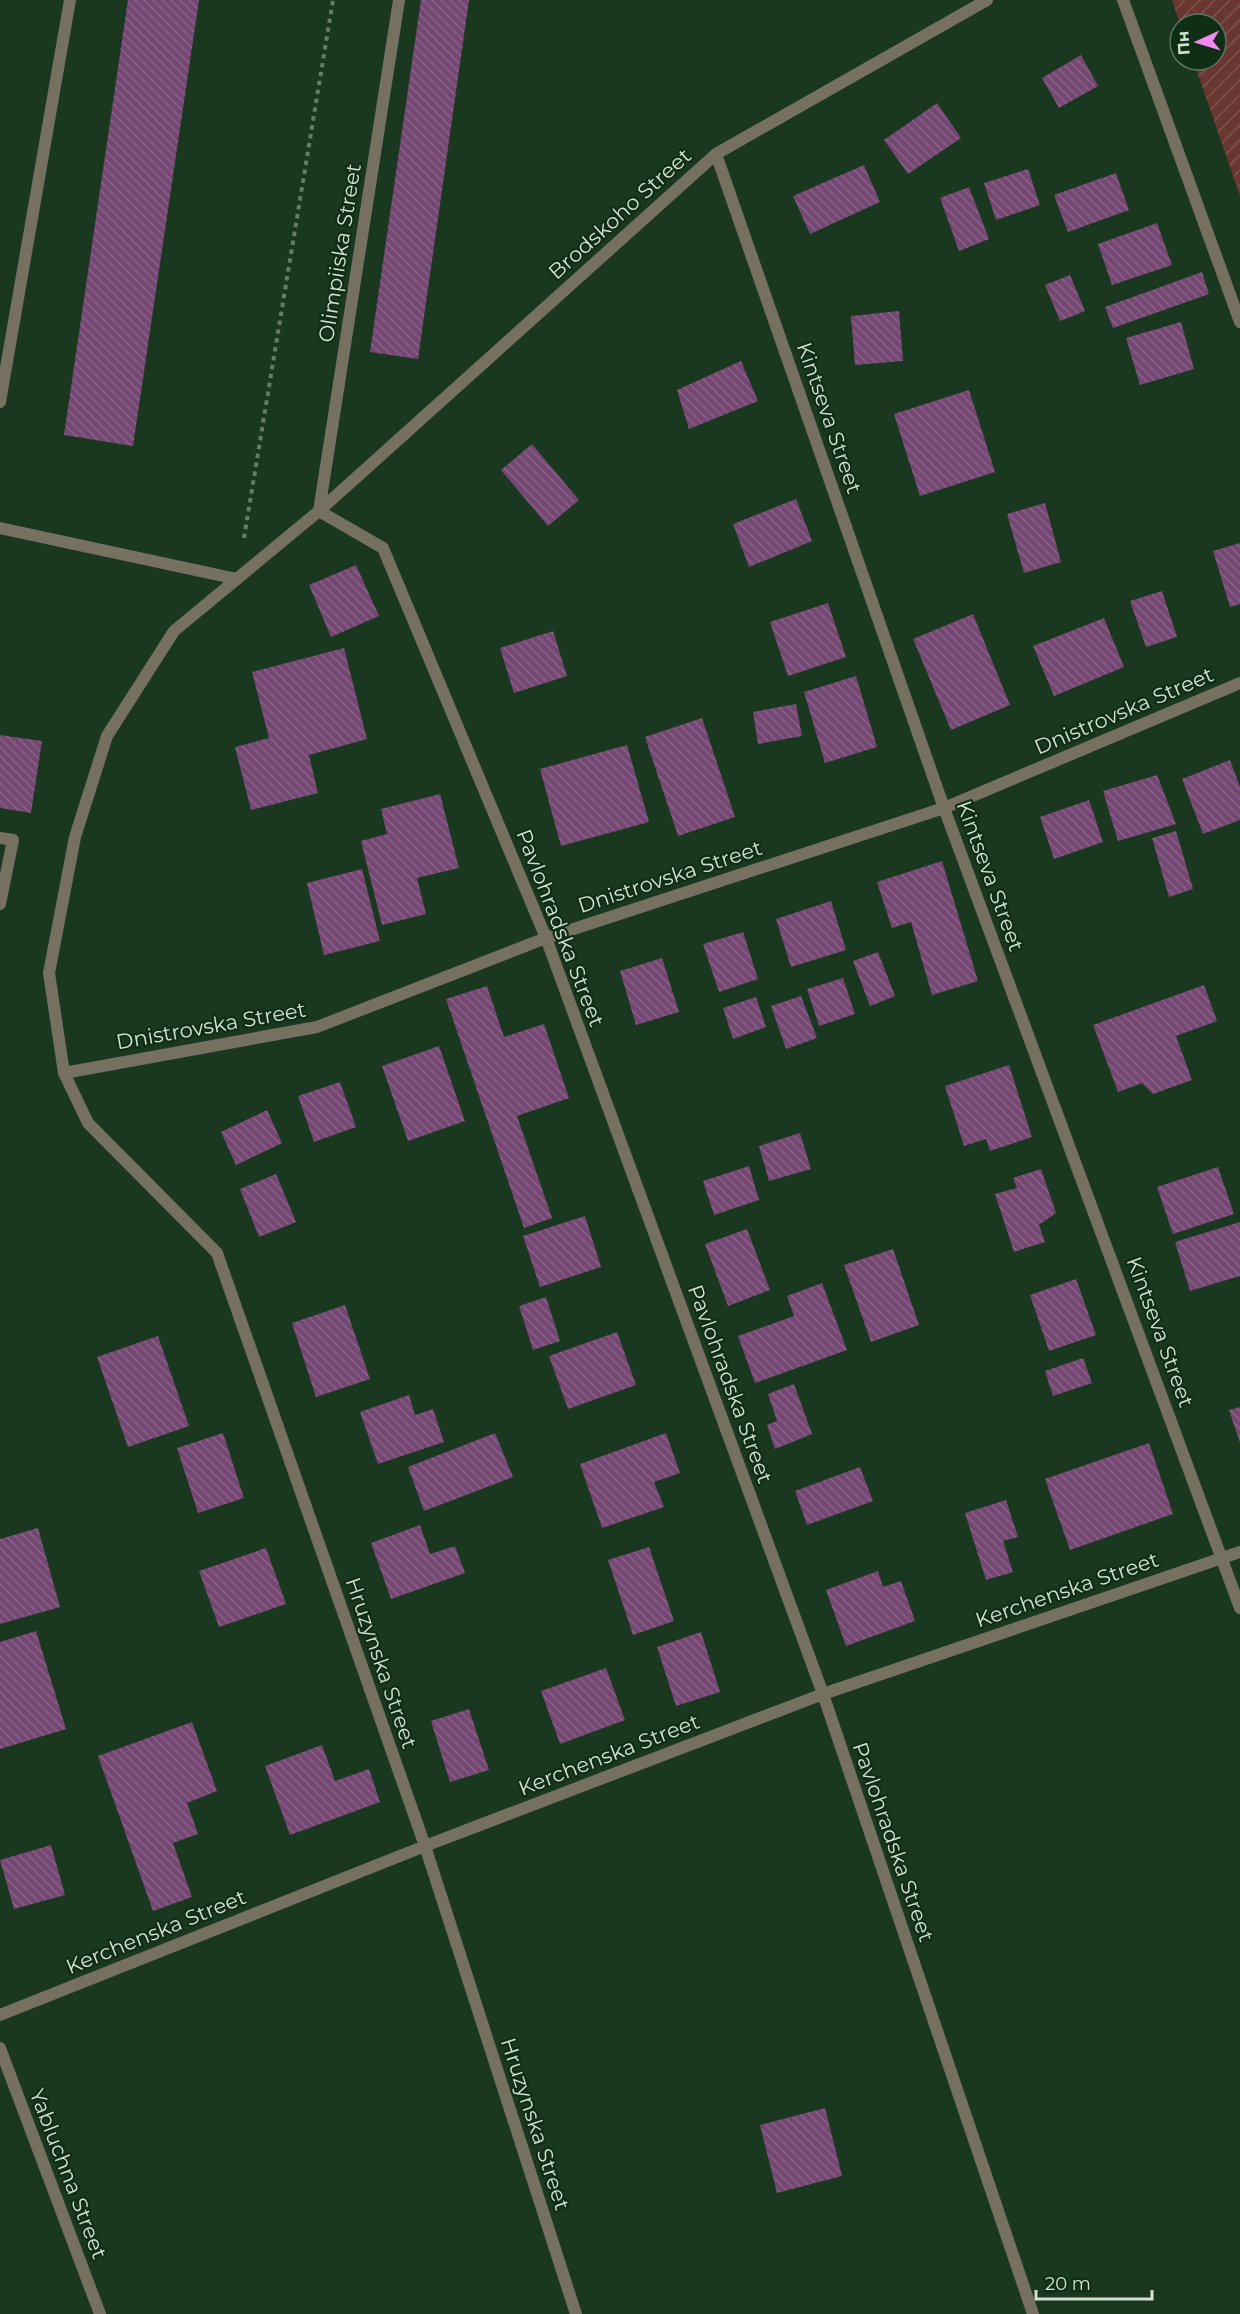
<svg xmlns="http://www.w3.org/2000/svg" width="1240" height="2314" font-family="Montserrat,sans-serif">
	<style>
		.garden { fill: url(#garden-furrows) }
		.building { fill: url(#building-back-hatch) }
		.lines { fill: none; stroke-linecap: round; stroke-linejoin: round }
		.path { stroke: #647c68; stroke-width: 4; stroke-dasharray: 4.5 4.5; stroke-linecap: butt }
		.lane { stroke: #767060; stroke-width: 12 }
		.street { stroke: #767060; stroke-width: 12 }
		.labels { text-anchor: middle; stroke-width: 4.5; stroke-linejoin: round; paint-order: stroke }
		.street-label { font-size: 21px; fill: #d1e2d2; stroke: #102d16 }
	</style>
	<defs>
		<pattern id="garden-furrows" width="10" height="10" patternUnits="userSpaceOnUse" patternTransform="scale(1.5)"><rect width="10" height="10" fill="#683731"/><path d="M-1 1l2-2M0 10L10 0M9 11l2-2" fill="none" stroke="#7d544e"/></pattern>
		<pattern id="building-back-hatch" width="6" height="6" patternUnits="userSpaceOnUse" patternTransform="scale(1.5)"><rect width="6" height="6" fill="#754773"/><path d="M-1 5l2 2M0 0l6 6M5-1l2 2" fill="none" stroke="#886186"/></pattern>
	</defs>
	<rect width="100%" height="100%" fill="#1a371f"/>
	<!-- garden -->
	<path class="garden" d="M1172 0H1240V196L1193 60H1216V24H1180Z"/>
	<!-- building -->
	<path class="building" d="M128 0H199L133 446 64 435Z
		M421 0H469L418 359 370 352Z
		M1081 55 1098 86 1059 108 1042 78Z
		M937 103 961 138 908 174 884 140Z
		M864 165 880 202 810 234 793 196Z
		M1028 169 1040 205 996 220 984 183Z
		M1116 173 1129 210 1068 232 1054 195Z
		M969 187 989 239 959 251 940 198Z
		M1157 223 1172 265 1112 285 1098 244Z
		M1202 272 1209 294 1113 328 1105 307Z
		M1070 275 1085 311 1060 321 1045 285Z
		M899 311 903 361 855 365 851 316Z
		M1181 322 1194 369 1140 385 1126 338Z
		M741 361 758 401 689 429 677 390Z
		M969 390 995 472 920 496 894 414Z
		M532 444 579 500 548 526 501 470Z
		M796 499 812 541 749 567 733 524Z
		M1045 503 1061 562 1024 573 1007 514Z
		M1240 543V604L1230 607 1213 551Z
		M356 565 379 616 331 637 309 585Z
		M1162 591 1177 637 1146 647 1130 601Z
		M828 603 846 657 788 676 770 622Z
		M973 614 1010 705 951 730 913 639Z
		M1104 618 1124 667 1054 696 1033 646Z
		M553 631 567 676 514 693 500 648Z
		M344 648 367 739 309 755 318 793 251 810 235 747 269 738 252 672Z
		M856 676 877 747 825 763 804 692Z
		M796 704 802 736 758 744 753 712Z
		M702 718 735 817 678 836 645 737Z
		M0 735 42 741 31 813 0 808Z
		M627 745 649 822 561 846 540 769Z
		M1230 760 1240 787V820L1203 834 1182 779Z
		M1157 775 1176 824 1118 841 1103 791Z
		M440 794 459 868 417 878 426 914 382 925 361 841 387 834 381 809Z
		M1089 800 1103 842 1054 859 1040 817Z
		M1176 831 1193 889 1169 897 1152 838Z
		M942 861 978 981 932 995 911 922 892 928 877 882Z
		M362 869 380 941 324 955 307 883Z
		M831 901 846 950 791 967 776 919Z
		M743 932 758 979 719 992 703 944Z
		M878 952 895 996 870 1006 853 961Z
		M662 958 679 1012 636 1025 620 971Z
		M843 978 855 1014 819 1026 807 989Z
		M1204 985 1217 1021 1176 1036 1192 1080 1153 1094 1142 1083 1118 1092 1093 1025Z
		M487 986 504 1037 544 1024 569 1098 517 1116 552 1218 524 1228 446 999Z
		M801 996 817 1038 786 1049 771 1006Z
		M756 997 766 1027 733 1039 723 1008Z
		M439 1046 465 1121 408 1141 382 1066Z
		M1009 1065 1032 1137 990 1151 986 1139 964 1146 945 1086Z
		M340 1082 356 1127 314 1142 298 1096Z
		M267 1110 282 1143 236 1165 221 1132Z
		M800 1133 811 1169 769 1181 759 1146Z
		M749 1166 759 1200 714 1215 703 1181Z
		M1218 1167 1234 1214 1173 1234 1157 1187Z
		M1041 1169 1056 1213 1039 1225 1045 1242 1014 1252 995 1194 1017 1188 1013 1178Z
		M276 1174 296 1222 259 1237 240 1189Z
		M585 1216 601 1267 540 1287 523 1236Z
		M1240 1222V1276L1190 1291 1175 1242Z
		M747 1229 770 1290 728 1306 705 1244Z
		M893 1249 919 1325 871 1342 844 1265Z
		M1076 1279 1096 1335 1049 1351 1030 1295Z
		M822 1283 847 1350 755 1383 738 1336 794 1316 787 1296Z
		M546 1297 560 1341 533 1350 519 1306Z
		M345 1305 370 1379 316 1397 292 1323Z
		M617 1332 636 1385 568 1409 549 1356Z
		M158 1336 189 1426 128 1447 97 1357Z
		M1083 1358 1092 1383 1053 1396 1045 1371Z
		M794 1384 812 1434 775 1449 767 1425 777 1421 768 1394Z
		M409 1395 415 1415 433 1409 444 1442 378 1464 360 1412Z
		M1240 1407V1443L1229 1410Z
		M223 1433 244 1498 198 1513 177 1448Z
		M495 1433 513 1477 424 1511 408 1467Z
		M666 1433 680 1473 654 1482 664 1507 602 1528 580 1464Z
		M1149 1443 1173 1514 1070 1550 1045 1479Z
		M860 1467 873 1501 807 1525 795 1491Z
		M1006 1500 1018 1537 1003 1541 1013 1572 986 1580 965 1513Z
		M420 1525 430 1554 455 1546 465 1573 391 1599 371 1543Z
		M38 1528 60 1607 0 1624V1539Z
		M649 1547 674 1621 633 1635 608 1560Z
		M266 1548 286 1604 219 1627 199 1571Z
		M878 1571 883 1587 901 1581 915 1621 846 1646 826 1590Z
		M36 1631 66 1729 0 1749V1642Z
		M701 1632 720 1692 676 1706 657 1647Z
		M606 1668 625 1720 560 1744 541 1691Z
		M469 1709 489 1770 450 1782 431 1721Z
		M192 1722 217 1791 187 1803 198 1834 173 1843 192 1897 153 1911 98 1756Z
		M322 1745 335 1781 369 1769 380 1802 290 1835 265 1766Z
		M51 1845 65 1895 14 1909 0 1860Z
		M825 2108 842 2176 777 2193 760 2125Z"/>
	<g class="lines">
		<!-- path -->
		<path class="path" d="M244 538 333 0"/>
		<!-- lane -->
		<path class="lane" d="M0 402 70 0
			M0 528 237 579
			M0 838 13 840 0 904"/>
		<!-- street -->
		<path class="street" d="M1123 0 1240 322
			M716 154 944 808 1240 1608
			M319 511 383 548 546 938 823 1694 1033 2314
			M319 511 399 0
			M64 1073 317 1027 546 938 944 808 1240 683
			M0 2015 425 1846 823 1694 1240 1552
			M0 2048 100 2314
			M576 2314 425 1846 217 1253 88 1123 64 1073 49 973 75 837 107 736 174 631 319 511 716 154 987 0"/>
	</g>
	<g class="labels">
		<!-- street labels -->
		<g class="street-label">
			<text transform="translate(620 214) rotate(-42)" y="7">Brodskoho Street</text>
			<text transform="translate(340 253) rotate(-81)" y="7">Olimpiiska Street</text>
			<text transform="translate(829 418) rotate(71)" y="7">Kintseva Street</text>
			<text transform="translate(1124 711) rotate(-23)" y="7">Dnistrovska Street</text>
			<text transform="translate(990 876) rotate(70)" y="7">Kintseva Street</text>
			<text transform="translate(670 877) rotate(-18)" y="7">Dnistrovska Street</text>
			<text transform="translate(560 928) rotate(69)" y="7">Pavlohradska Street</text>
			<text transform="translate(211 1026) rotate(-10)" y="7">Dnistrovska Street</text>
			<text transform="translate(1160 1332) rotate(70)" y="7">Kintseva Street</text>
			<text transform="translate(730 1384) rotate(70)" y="7">Pavlohradska Street</text>
			<text transform="translate(1067 1590) rotate(-19)" y="7">Kerchenska Street</text>
			<text transform="translate(381 1663) rotate(71)" y="7">Hruzynska Street</text>
			<text transform="translate(609 1755) rotate(-21)" y="7">Kerchenska Street</text>
			<text transform="translate(893 1842) rotate(71)" y="7">Pavlohradska Street</text>
			<text transform="translate(156 1932) rotate(-22)" y="7">Kerchenska Street</text>
			<text transform="translate(535 2124) rotate(72)" y="7">Hruzynska Street</text>
			<text transform="translate(68 2174) rotate(69)" y="7">Yabluchna Street</text>
		</g>
	</g>
	<!-- north arrow -->
	<g transform="translate(1198 42) rotate(266)"><circle r="28" fill="#102d16" stroke="#5d7561" stroke-width="1.5"/>
	<path d="M0-4.5L10 22L0 15L-10 22Z" fill="#f38af1"/>
	<text y="-9" font-size="16" font-weight="bold" text-anchor="middle" fill="#d1e2d2">Пн</text>
	</g>
	<!-- scale -->
	<path d="M1036 2290v9h116v-9" fill="none" stroke="#d1e2d2" stroke-width="3"/>
	<text x="1045" y="2290" font-size="18" fill="#d1e2d2" stroke="#102d16" stroke-width="4.5" paint-order="stroke">20 m</text>
</svg>
